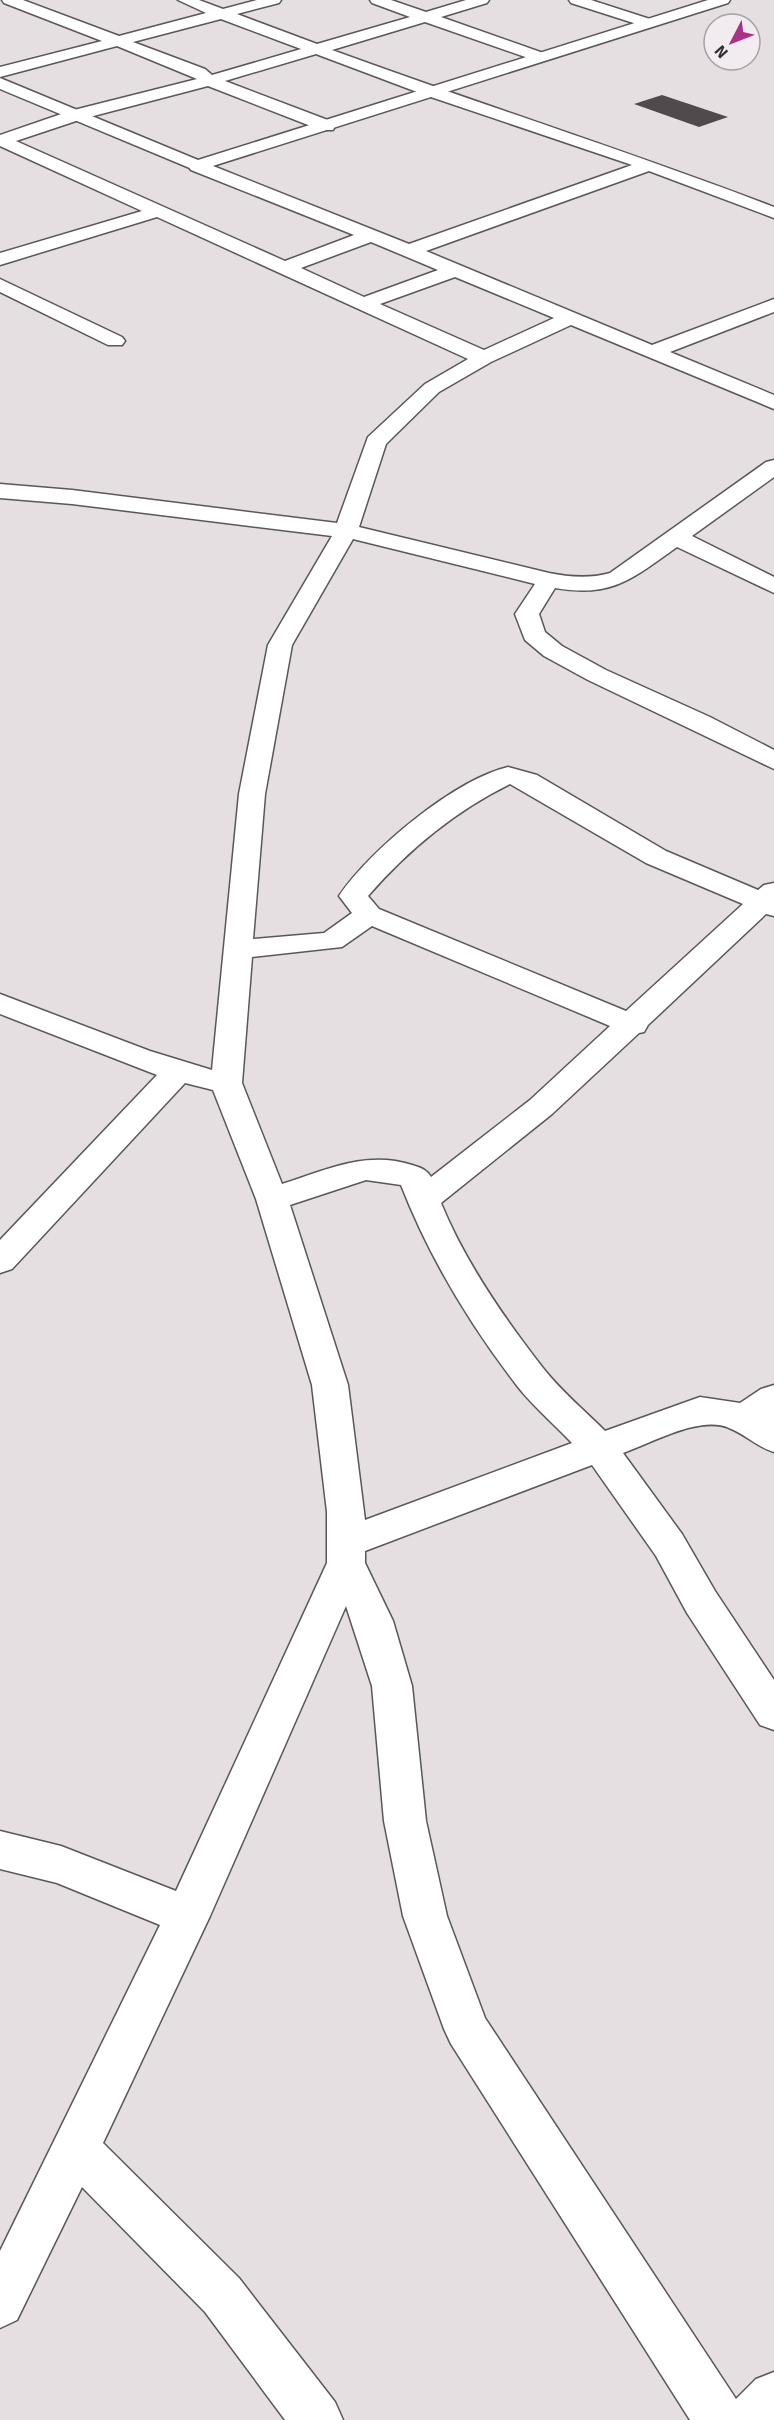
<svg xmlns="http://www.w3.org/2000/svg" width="774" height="2420" font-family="Signika,sans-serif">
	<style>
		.building { fill: #504a4d }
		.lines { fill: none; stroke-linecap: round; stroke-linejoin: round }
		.minor-casing { stroke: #5c5659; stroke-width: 3 }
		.tertiary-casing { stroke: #5c5659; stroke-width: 3 }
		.minor { fill: #fff; fill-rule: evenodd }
		.tertiary { fill: #fff; fill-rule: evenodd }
	</style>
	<rect width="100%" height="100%" fill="#e5dfe2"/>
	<!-- building -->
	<path class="building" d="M662 95 728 117 699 127 634 104Z"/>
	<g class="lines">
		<!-- minor casing -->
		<g class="minor-casing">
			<path id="minor" d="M2 0H23L119 36 206 13 178 0H199L223 9 257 0H281L279 3 237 14 317 44 410 17 372 3 370 0H391L426 12 466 0H489L487 3 441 17 546 54 548 57 546 60H534L425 22 332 50C479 104 628 151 774 207V218L649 171 426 251 652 345 774 299V312L670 352 774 395V409L571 325 491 362 439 392 386 444 359 527 549 573C569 577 589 579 610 573L766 462 774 460V477L692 536 774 577V593L677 547C633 578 613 598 555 588L539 614 545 632 562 646 606 670 710 717 774 750V769L588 680 544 656 525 640 515 614 535 584 353 539 292 645 265 794 253 939 324 933 352 913 339 896C370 850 454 780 508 767L537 775 666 851 758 890 764 885 774 883V916L766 914 648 1025 644 1032 639 1033 552 1114 441 1203C465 1262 504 1318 543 1368 561 1391 585 1411 605 1431L700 1397 740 1403 761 1389 774 1385V1452C757 1447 745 1434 729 1428 700 1415 652 1443 623 1453L682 1534 715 1591 774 1680V1730L760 1725 687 1613 656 1556 592 1465 365 1551V1563L393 1621 412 1686 426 1821 447 1916 485 2018 736 2399 756 2379 774 2372V2420H690L451 2044 444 2029 403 1916 384 1821 372 1686 346 1606 210 1916 103 2143 239 2278 335 2402 343 2420H285L205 2312 82 2187 17 2320 0 2328V2251L160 1925 57 1883 0 1869V1831L61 1846 176 1891 327 1563V1512L312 1385 256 1199 213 1090 185 1083 12 1269 0 1273V1240L157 1075 0 1014V994L150 1051 212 1070 239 794 268 645 332 536 72 504 0 498V484L72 490 337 523 368 437 425 384 468 359 157 217 0 265V253L142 211 0 146V135L70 111 197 79 117 46 0 77V67L102 41 4 3ZM221 19 301 49 212 75 205 69 133 42ZM316 54 425 95 632 165 409 244 203 162H191L188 166 191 170 354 235 285 261 16 141 82 119 208 86 321 130H333L335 126 333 122 225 81ZM371 242 438 270 364 297 301 268ZM455 277 554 318 484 350 380 304ZM510 784 646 863 743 904 626 1011 379 909 368 896C408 850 455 811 510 784ZM372 926 610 1026 530 1100 431 1177C426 1169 421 1168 412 1165 367 1150 326 1170 282 1184L242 1083 252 957 342 947ZM366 1180 401 1185C429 1257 471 1326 518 1387 534 1407 555 1425 572 1443L365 1520 348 1385 290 1205Z
				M569 0H591L653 20 656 23 653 26H643L571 3Z
				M0 279 122 337 125 341 122 345H108L0 292Z"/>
		</g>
		<!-- tertiary casing -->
		<g class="tertiary-casing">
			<path id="tertiary" d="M708 0H730L728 3 197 171 0 89V78L198 160Z"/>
		</g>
		<!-- minor -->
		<use href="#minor" class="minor"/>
		<!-- tertiary -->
		<use href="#tertiary" class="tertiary"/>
	</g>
	<!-- north arrow -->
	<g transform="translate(732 42) rotate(228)"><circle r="28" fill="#f2ecf0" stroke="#a5a1a4" stroke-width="1.5"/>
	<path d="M0-4.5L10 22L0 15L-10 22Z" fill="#a93187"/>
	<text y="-9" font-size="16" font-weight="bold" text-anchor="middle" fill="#323031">N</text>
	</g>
</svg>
